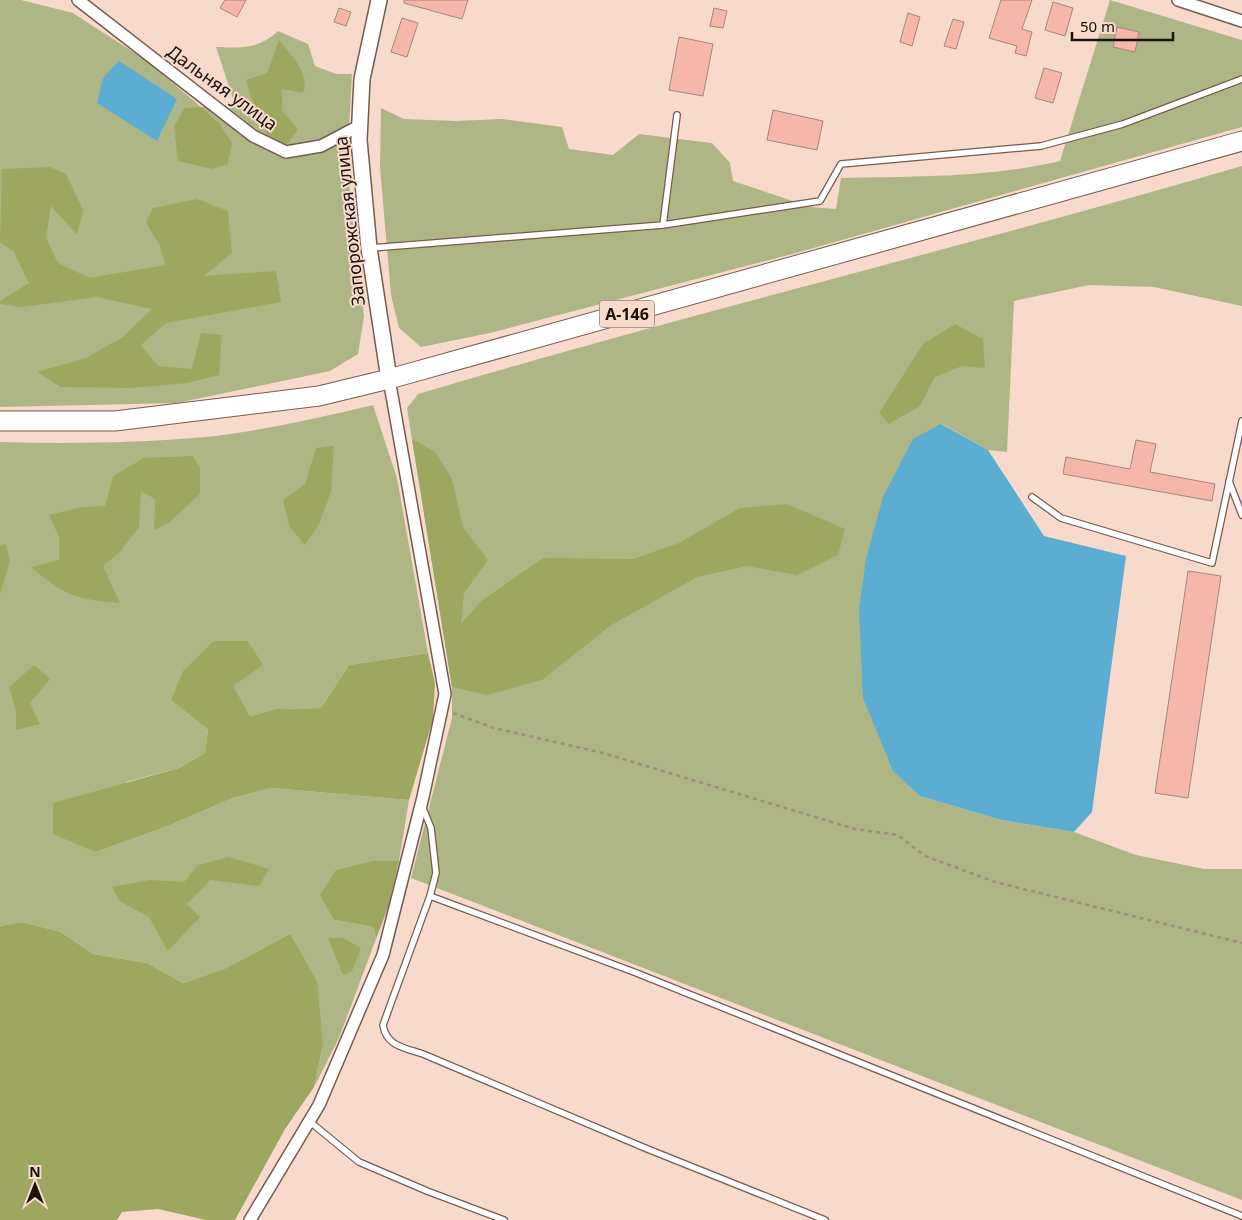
<svg xmlns="http://www.w3.org/2000/svg" width="1242" height="1220" font-family="'Noto Sans',sans-serif">
	<style>
		.green { fill: #afb686 }
		.forest { fill: #9ea760 }
		.water { fill: #5cadd2 }
		.building { fill: #f6b6a9; stroke: #a4867f }
		.lines { fill: none; stroke-linecap: round; stroke-linejoin: round }
		.service-casing { stroke: #755c4f; stroke-width: 8 }
		.minor-casing { stroke: #755c4f; stroke-width: 14 }
		.secondary-casing { stroke: #755c4f; stroke-width: 18 }
		.trunk-casing { stroke: #755c4f; stroke-width: 21 }
		.path { stroke: #a18b80; stroke-width: 2.5; stroke-dasharray: 4 4; stroke-linecap: butt }
		.service { stroke: #fff; stroke-width: 5.5 }
		.minor { stroke: #fff; stroke-width: 11 }
		.secondary { stroke: #fff; stroke-width: 15 }
		.trunk { stroke: #fff; stroke-width: 19 }
		.labels { text-anchor: middle; stroke-width: 4; stroke-linejoin: round; paint-order: stroke }
		.shield { fill: #f7dacb; stroke: #5e4e46; stroke-width: 1 }
		.shield-label { font-size: 16px; font-weight: bold; fill: #1c120d }
		.street-label { font-size: 18px; fill: #1c120d; stroke: #f7dacb }
	</style>
	<rect width="100%" height="100%" fill="#f7dacb"/>
	<!-- green -->
	<path class="green" d="M0 0H21L73 13 147 61 201 107 235 105 216 47C241 48 259 49 278 31L308 44 315 66 336 74H352L347 165 364 316 358 354 330 371 177 403 0 407Z
		M1110 0 1242 40V127L796 253 490 333 421 347 399 328 391 295 380 167 381 108 404 119 456 121 502 119 562 127 569 149 613 155 639 134 712 143 730 163 733 181 811 207 836 209 841 178C914 176 988 178 1060 161Z
		M1242 166V306L1154 287 1089 285 1014 301 1007 452 988 450 942 424 920 796 1001 820 1074 832 1136 855 1204 869H1242V1200L411 878 452 718V687L407 408 418 394C691 313 968 246 1242 166Z
		M373 405 397 478 428 653 349 665 321 708 276 709 250 716 232 686 262 665 248 641 208 729 205 753 179 768 126 782 96 852 168 826 233 798 271 788 409 800 399 861H373L334 920 373 927 376 939 339 1038 314 1087 323 1045 290 934 224 969 183 983 147 963 93 954 61 932 22 922 0 926V442C68 444 138 443 205 437 262 431 318 418 373 405Z"/>
	<!-- forest -->
	<path class="forest" d="M279 40C290 54 311 73 303 93L282 89V110L298 130 286 145 267 135 254 106 246 80 267 73Z
		M201 107 219 123 232 143 228 164 212 169 178 161 174 127 184 108Z
		M50 167 66 174 83 210 77 235 51 206 46 238 58 263 90 278 165 265 161 248 146 222 153 208 197 199 228 211 232 253 204 276 276 271 281 302 166 323 141 345 158 366 192 369 201 333 222 335 219 375 188 383 130 388 61 387 37 372 86 358 123 337 152 309 97 297 22 307 0 304V301L29 283 14 252 0 242 2 169Z
		M955 324 983 339 985 368 962 366 935 377 920 406 889 424 879 413 923 344Z
		M412 439 435 452 452 479 463 527 488 560 464 593 461 624 481 601 543 558 633 559 679 543 740 508 787 504 845 529 838 555 797 575 747 566 697 577 610 626 542 680 487 695 452 687Z
		M334 446 331 492 319 524 305 545 289 526 283 500 305 484 316 448Z
		M193 456 200 468V494L170 522 154 530 155 499 141 491 139 527 120 552 103 566 120 603C75 599 65 596 31 567L59 560V537L49 515 82 507 105 506 113 476 144 458Z
		M6 544 10 562 0 594V545Z
		M214 641H248L263 665 233 686 250 716 276 709 321 708 349 665 428 653 435 683 433 719 409 800 271 788 233 798 168 826 96 852 53 834V803L179 768 205 753 208 729 171 700 183 671Z
		M34 665 50 679 30 703 40 724 16 730V711L9 687Z
		M229 857 269 869 259 886 210 880 187 904 200 917 168 951 149 917 119 901 112 887 150 880 184 882 198 865Z
		M373 861H399L389 905 376 939 373 927 334 920 320 895 336 870Z
		M22 922 61 932 93 954 147 963 183 983 224 969 290 934 317 981 323 1045 314 1087 285 1129 235 1220H206L158 1209 122 1212 117 1220H0V926Z
		M328 938H343L361 948 352 971 343 975Z"/>
	<!-- water -->
	<path class="water" d="M119 61 177 99 157 141 97 103 103 78Z
		M941 424 988 450 1044 536 1126 556 1092 812 1074 832 1001 820 920 796 893 771 863 698 859 610 866 559 883 497 913 439Z"/>
	<!-- building -->
	<path class="building" d="M225 0H246L237 17 220 8Z
		M404 0H468L462 19 404 3Z
		M1001 0H1032L1022 29 1032 32 1026 56 1015 53 1017 46 989 38Z
		M1053 2 1073 8 1065 36 1045 30Z
		M339 8 351 12 346 26 334 22Z
		M714 8 727 11 723 28 710 26Z
		M908 13 920 17 912 46 900 42Z
		M402 18 418 23 407 57 391 52Z
		M953 19 964 22 956 49 944 46Z
		M1117 27 1139 32 1135 52 1113 47Z
		M679 37 713 44 703 96 669 90Z
		M1044 68 1062 73 1053 103 1035 98Z
		M773 110 823 121 817 150 767 140Z
		M1136 440 1156 444 1150 472 1215 484 1212 501 1063 474 1066 457 1130 469Z
		M1188 571 1221 576 1188 798 1155 793Z"/>
	<g class="lines">
		<!-- service casing -->
		<g class="service-casing">
			<path id="service" d="M663 225 677 115
				M371 248 663 225 820 201 841 164 1041 146 1123 124 1242 79
				M1229 481 1242 515
				M1032 497 1061 518 1212 563 1242 421
				M422 806 431 828 436 873 430 896 383 1025C386 1046 405 1048 423 1054L645 1148 825 1220
				M430 896 634 972 1242 1216
				M309 1121 359 1162 427 1191 504 1220"/>
		</g>
		<!-- minor casing -->
		<g class="minor-casing">
			<path id="minor" d="M78 0 253 136 286 152 321 146 359 126
				M1178 0 1242 21
				M250 1220 319 1105 383 955 423 797 445 694 389 379"/>
		</g>
		<!-- secondary casing -->
		<g class="secondary-casing">
			<path id="secondary" d="M379 0 362 79 359 140 369 248 389 379"/>
		</g>
		<!-- trunk casing -->
		<g class="trunk-casing">
			<path id="trunk" d="M0 421H115L319 396 389 379 1242 141"/>
		</g>
		<!-- path -->
		<path class="path" d="M453 713 494 728 603 753 855 829 898 835 925 856 995 882 1242 943"/>
		<!-- service -->
		<use href="#service" class="service"/>
		<!-- minor -->
		<use href="#minor" class="minor"/>
		<!-- secondary -->
		<use href="#secondary" class="secondary"/>
		<!-- trunk -->
		<use href="#trunk" class="trunk"/>
	</g>
	<g class="labels">
		<!-- shield labels -->
		<rect class="shield" x="599.5" y="300.5" width="55" height="27" rx="4"/>
		<g class="shield-label">
			<text x="627" y="320">А-146</text>
		</g>
		<!-- street labels -->
		<g class="street-label">
			<text transform="translate(222 88) rotate(36)" y="6">Дальняя улица</text>
			<text transform="translate(350 221) rotate(-96)" y="6">Запорожская улица</text>
		</g>
	</g>
	<!-- north arrow -->
	<g transform="translate(35 1185)" stroke="#f7dacb" stroke-width="4" paint-order="stroke">
	<path d="M0-4L9 19L0 12L-9 19Z" fill="#1c120d"/>
	<text y="-8" font-size="14" font-weight="bold" text-anchor="middle" fill="#1c120d">N</text>
	</g>
	<!-- scale -->
	<path d="M1072 32v8h101v-8" fill="none" stroke="#1c120d" stroke-width="2.5"/>
	<text x="1080" y="32" font-size="15" fill="#1c120d" stroke="#f7dacb" stroke-width="4" paint-order="stroke">50 m</text>
</svg>
